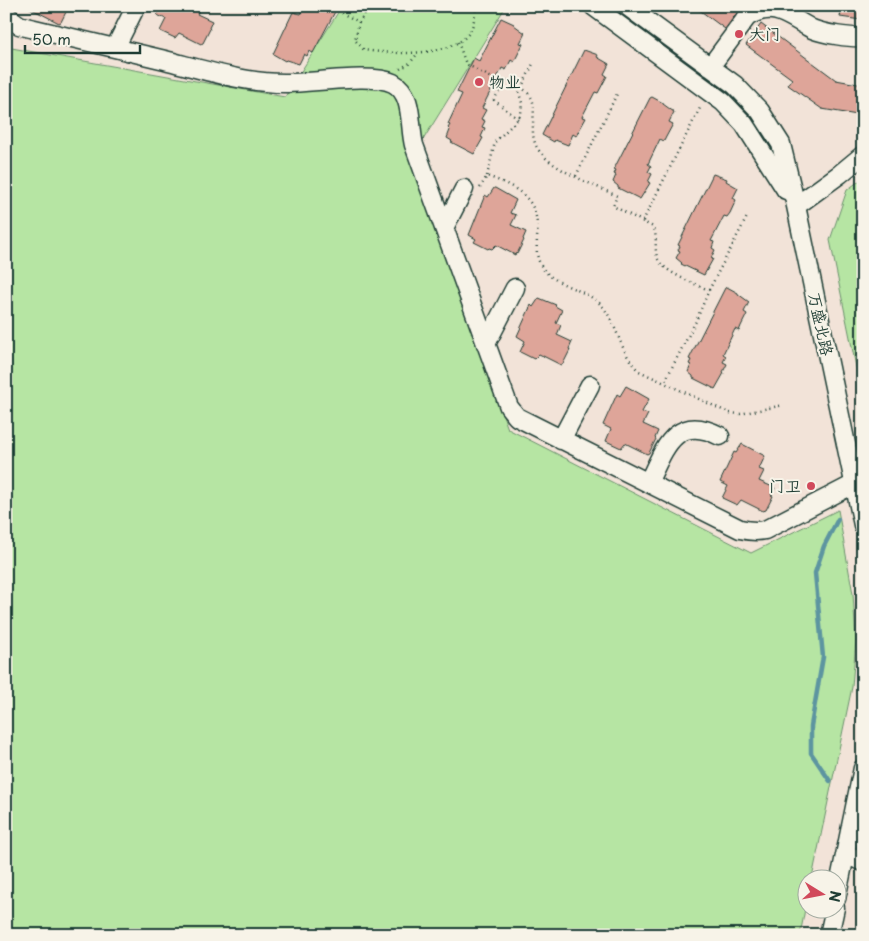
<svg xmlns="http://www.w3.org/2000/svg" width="869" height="941" font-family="'Playpen Sans','LXGW WenKai TC',sans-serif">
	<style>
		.green { fill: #b6e5a3; stroke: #6a916c }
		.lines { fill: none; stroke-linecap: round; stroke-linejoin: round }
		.stream { stroke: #5d95a0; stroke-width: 4.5 }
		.building { fill: #dea599; stroke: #1f3d34 }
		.minor-casing { stroke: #1f3d34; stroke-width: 21 }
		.path { stroke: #1f3d34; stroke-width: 2.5; stroke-dasharray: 1 4; stroke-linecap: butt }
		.minor { stroke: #f7f3e8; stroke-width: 18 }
		.poi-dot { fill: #d1495b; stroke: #f7f3e8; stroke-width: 2 }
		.labels { text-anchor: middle; stroke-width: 4; stroke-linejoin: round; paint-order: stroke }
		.poi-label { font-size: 16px; fill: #1f3d34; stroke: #f7f3e8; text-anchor: start }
		.street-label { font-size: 16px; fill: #1f3d34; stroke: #f7f3e8 }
	</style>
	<rect width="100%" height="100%" fill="#f2e3d8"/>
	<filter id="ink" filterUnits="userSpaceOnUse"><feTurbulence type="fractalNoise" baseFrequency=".02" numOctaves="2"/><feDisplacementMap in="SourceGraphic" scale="10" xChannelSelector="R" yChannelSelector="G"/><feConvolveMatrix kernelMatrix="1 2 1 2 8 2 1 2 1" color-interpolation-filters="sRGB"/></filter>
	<g filter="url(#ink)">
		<!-- green -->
		<path class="green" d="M342 6H506L410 161 508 429 751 553 838 510 853 594 856 640 852 687 812 878H806V904L800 935H6V47L285 97Z
			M863 178V401L830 240 847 190Z"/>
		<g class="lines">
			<!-- stream -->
			<path class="stream" d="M830 781 811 753V726L823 657 815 573 824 546 838 519"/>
		</g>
		<!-- building -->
		<path class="building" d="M26 6H69L61 22 59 23Z
			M162 6H201L197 14 212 21 209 28 210 29 203 43 201 44 179 33 175 38 160 31 166 19 157 15Z
			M305 6H338L313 53 309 51 307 56 304 54 299 64 286 60 285 61 273 54 293 12 301 14Z
			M694 6H734L739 10 725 29Z
			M842 6H863L861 20 840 17Z
			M501 18 514 24V25L525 33 520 43 523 44 514 62 511 60 506 70 502 68 482 108 486 110 481 119 485 121 482 127 485 128 481 137 483 138 474 154 451 142 452 141 447 138 450 130 448 128 450 125 448 124 462 94 457 92 474 58 479 61Z
			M761 24 836 80 863 85V116L822 109 788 85 792 79 746 45Z
			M584 50 598 55 597 57 609 64 604 74 607 76 598 93 595 92 582 117 586 118 576 136 573 134 568 145 555 140 554 142 542 135Z
			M652 97 663 103V104L674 112 669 122 673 124 666 137 664 141 660 139 648 164 651 166 648 172 652 174 648 182 650 183 640 199 618 188V186L613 182 616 175 614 174 616 170 614 169 650 98Z
			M713 174 727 179 726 181 738 188 733 198 736 200 730 213 727 217 724 216 711 241 714 242 712 248 715 250 711 258 713 259 704 275 681 264 682 263 676 258 680 251 678 250 680 246 678 245Z
			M494 188H495L516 200 510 213 516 215 511 225 526 232 523 239 524 240 517 254 516 253 515 255 496 245 492 249 489 248 488 249 474 242 476 239 469 235 485 195 488 197Z
			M727 287 738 293V294L749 302 744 312 747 314 741 326 739 331 735 329 723 354 726 356 723 362 727 364 723 372 724 373 715 389 693 378V376L688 372 691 365 689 364 691 360 689 359 725 288Z
			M539 298 556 305 555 306 562 310 556 323 561 325 557 335 572 342 569 349 570 350 563 364 561 365 539 354 534 359 520 352 525 341 517 336 531 305 533 307Z
			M626 386 649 399 642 412 648 414 643 424 658 431 655 438 656 439 649 453 647 454 625 443 621 448 606 441 611 429 603 425 617 394 620 396Z
			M742 444 765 456 759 469 764 471 759 481 775 488 771 495 773 496 766 510 763 511 741 500 737 505 722 498 728 486 720 482 734 452 736 453Z"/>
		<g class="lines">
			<!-- minor casing -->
			<g class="minor-casing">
				<path id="minor" d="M593 6 723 102 744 124 786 190
					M627 6 735 85 760 111 781 144 796 206 863 525
					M6 15 19 25 26 27C72 38 119 49 165 60 204 70 248 84 288 83 313 83 372 73 393 83 414 94 409 126 414 145L509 407 517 417 740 529C749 531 756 532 765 530L854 484
					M115 48 136 6
					M710 67 747 17C774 0 789 17 812 29 824 34 850 38 863 37
					M796 206 840 174 863 155
					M444 228 464 189
					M486 344 515 288
					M561 440 590 385
					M648 483C664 450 675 412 720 436
					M846 854 863 862
					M836 899 863 768
					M829 935 835 908"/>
			</g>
			<!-- path -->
			<path class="path" d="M328 6 359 22
				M371 6 359 22 355 40 364 50C391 54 451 58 469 33 474 26 475 14 476 6
				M458 42 466 64 503 84
				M400 69 410 63 418 53
				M518 119 494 100 505 80C513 83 522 87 528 93 542 107 524 132 540 152 555 171 595 185 617 196L613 206 653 227C658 236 654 247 657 257 662 272 695 284 709 290L696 321 664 383
				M487 176 495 142 518 119 521 114 522 103 519 93 534 62
				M576 176 618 92
				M480 188 487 176C511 185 536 195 537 225 538 234 536 244 537 253 541 287 585 285 603 307 618 326 621 355 639 371L729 413 740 414 784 405
				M643 221 701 106
				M709 290 747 217"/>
			<!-- minor -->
			<use href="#minor" class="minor"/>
		</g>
	</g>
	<!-- markers -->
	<g class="poi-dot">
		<circle cx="739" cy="34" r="5"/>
		<circle cx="479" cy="82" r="5"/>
		<circle cx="811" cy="486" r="5"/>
	</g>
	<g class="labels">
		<!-- poi labels -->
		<g class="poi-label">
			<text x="749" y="40">大门</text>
			<text x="489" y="88">物业</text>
			<text x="801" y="492" text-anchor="end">门卫</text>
		</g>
		<!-- street labels -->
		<g class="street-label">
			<text transform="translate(821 324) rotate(78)" y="6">万盛北路</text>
		</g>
	</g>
	<!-- margin -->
	<rect width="869" height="941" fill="none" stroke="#f7f3e8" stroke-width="25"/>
	<rect x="12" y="12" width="844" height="916" fill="none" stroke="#1f3d34" stroke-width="2" filter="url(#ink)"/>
	<!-- north arrow -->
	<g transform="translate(822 894) rotate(100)"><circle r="24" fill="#f7f3e8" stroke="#a1aaa0"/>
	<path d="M0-4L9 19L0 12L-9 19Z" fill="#d1495b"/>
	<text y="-8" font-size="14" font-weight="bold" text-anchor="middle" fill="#1f3d34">N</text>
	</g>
	<!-- scale -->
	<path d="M25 45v8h115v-8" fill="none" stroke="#1f3d34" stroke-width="2.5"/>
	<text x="32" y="45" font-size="15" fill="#1f3d34" stroke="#f7f3e8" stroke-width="4" paint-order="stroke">50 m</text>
</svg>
